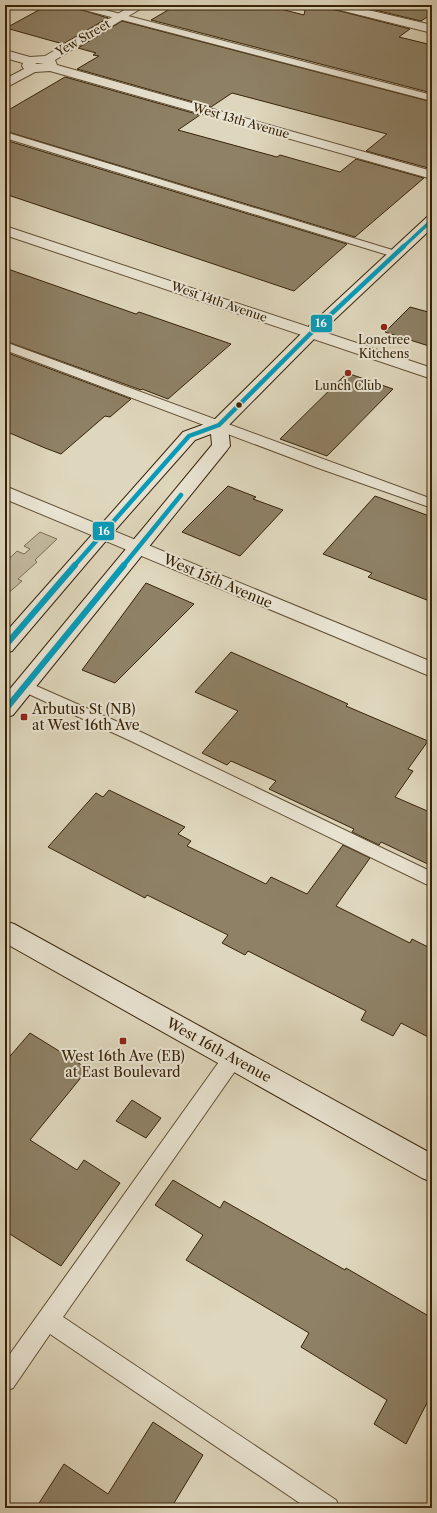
<svg xmlns="http://www.w3.org/2000/svg" width="437" height="1513" font-family="'Libre Caslon Text',serif">
	<style>
		.green { fill: #c2b89e; stroke: #7c6e53 }
		.building { fill: #8e8166; stroke: #372308 }
		.lines { fill: none; stroke-linecap: round; stroke-linejoin: round }
		.service-casing { stroke: #615035; stroke-width: 2 }
		.minor-casing { stroke: #615035; stroke-width: 2 }
		.tertiary-casing { stroke: #615035; stroke-width: 2 }
		.secondary-casing { stroke: #372308; stroke-width: 2 }
		.service { fill: #eae5d4; fill-rule: evenodd }
		.minor { fill: #eae5d4; fill-rule: evenodd }
		.tertiary { fill: #eae5d4; fill-rule: evenodd }
		.secondary { fill: #eae5d4; fill-rule: evenodd }
		.bus-1-far2-casing { stroke: #eae5d4; stroke-width: 5.5 }
		.bus-1-far1-casing { stroke: #eae5d4; stroke-width: 7 }
		.bus-1-casing { stroke: #eae5d4; stroke-width: 9 }
		.bus-1-far2 { stroke: #069cba; stroke-width: 3.5 }
		.bus-1-far1 { stroke: #069cba; stroke-width: 4.5 }
		.bus-1 { stroke: #069cba; stroke-width: 6 }
		.poi-dot { fill: #8f2418; stroke: #eae5d4; stroke-width: 1.5 }
		.bus-dot { fill: #372308; stroke: #eae5d4; stroke-width: 1.5 }
		.labels { text-anchor: middle; stroke-width: 4; stroke-linejoin: round; paint-order: stroke }
		.far-street-label { font-size: 12px; fill: #372308; stroke: #eae5d4 }
		.far-poi-label { font-size: 12px; fill: #372308; stroke: #eae5d4 }
		.street-label { font-size: 14px; fill: #372308; stroke: #eae5d4 }
		.poi-label { font-size: 14px; fill: #372308; stroke: #eae5d4; text-anchor: start }
		.line-badge { stroke: #eae5d4; stroke-width: 1.5 }
		.badge-label { font-size: 11px; text-anchor: middle; font-weight: bold; fill: #fff }
	</style>
	<rect width="100%" height="100%" fill="#dfd7bd"/>
	<filter id="stains"><feTurbulence type="fractalNoise" baseFrequency=".005" numOctaves="4"/><feColorMatrix values="0 0 0 0 .2 0 0 0 0 .09 0 0 0 0 .02 0 0 0 .5 -.17"/></filter>
	<radialGradient id="worn" r=".72"><stop offset=".6" stop-color="#630" stop-opacity="0"/><stop offset="1" stop-color="#630" stop-opacity=".3"/></radialGradient>
	<!-- green -->
	<path class="green" d="M40 532 57 539 35 560 37 562 18 579 22 581 5 596V563L17 551 24 554 30 549 24 546Z"/>
	<!-- building -->
	<path class="building" d="M48 5 69 6 108 18 63 44 6 28Z
		M182 5H265L304 15 306 5H324L328 8 410 29 399 37 432 45V93L151 20 175 6 179 7Z
		M354 5H432V14L421 21Z
		M122 21 432 102V169L366 151 387 134 232 93 211 107 77 69 99 56 93 55 96 53 78 48Z
		M65 77 200 115 178 130 277 157 280 155 340 172 356 159 424 178 355 237 5 131V112Z
		M5 140 347 244 294 291 5 194Z
		M5 268 136 314 139 312 231 344 168 399 142 389 141 390 5 341Z
		M410 307 432 313V347L385 332Z
		M5 352 131 399 110 417 105 416 61 454 45 448 5 431Z
		M347 373 393 389 327 456 280 439Z
		M228 486 256 497 253 499 283 510 240 556 182 532Z
		M375 496 432 517V602L368 577 372 573 323 554Z
		M146 583 194 604 115 683 82 670Z
		M231 652 348 704 346 706 428 741 408 769 413 771 395 797 432 813V866L381 842 379 845 352 832 354 829 269 789 276 781 231 761 227 765 202 753 238 711 195 692Z
		M109 790 185 827 178 834 191 841 187 846 266 884 271 877 307 894 343 845 370 858 336 906 410 943 412 939 432 949V1039L401 1023 393 1036 361 1020 366 1011 248 951 245 955 222 943 228 935 147 895 145 898 48 847 96 793 103 797Z
		M30 1033 88 1069 30 1140 77 1170 84 1160 120 1183 61 1266 5 1231V1062Z
		M132 1100 161 1118 146 1138 116 1121Z
		M173 1180 220 1208 224 1201 345 1270 346 1268 432 1318V1393L406 1444 374 1424 387 1400 301 1347 309 1333 186 1260 203 1235 155 1205Z
		M153 1422 203 1455 171 1508H36L64 1464 108 1494Z"/>
	<g class="lines">
		<!-- service casing -->
		<g class="service-casing">
			<path id="service" d="M72 5H86L432 95V101L73 7Z
				M5 132 399 252 400 254 399 256H391L5 138Z
				M5 342 432 499V508L318 468 5 350Z
				M25 681 143 733 432 872V887L131 741 20 690 17 686 20 682Z
				M233 1050 240 1052 243 1058 240 1064 63 1317 336 1500 340 1508H307L50 1334 13 1388 5 1391V1361L226 1052Z"/>
		</g>
		<!-- minor casing -->
		<g class="minor-casing">
			<path id="minor" d="M133 5H147L55 60 57 65 432 171V179L50 71 35 72 5 88V79L24 69 22 66 23 63 5 58V50L30 57 45 56ZM37 63 44 64H35Z
				M5 226 432 368V379L5 235Z
				M5 486 432 662V677L5 499Z"/>
		</g>
		<!-- tertiary casing -->
		<g class="tertiary-casing">
			<path id="tertiary" d="M326 5H347L432 25V33L328 7Z"/>
		</g>
		<!-- secondary casing -->
		<g class="secondary-casing">
			<path id="secondary" d="M432 216V228L317 336 228 426 230 446 227 450 13 715 5 718V695L212 445 211 434 195 440 110 536 12 651 5 653V633L183 432 213 421 305 330 427 217Z
				M5 921 14 924 432 1154V1182L422 1178 5 943Z"/>
		</g>
		<!-- service -->
		<use href="#service" class="service"/>
		<!-- minor -->
		<use href="#minor" class="minor"/>
		<!-- tertiary -->
		<use href="#tertiary" class="tertiary"/>
		<!-- secondary -->
		<use href="#secondary" class="secondary"/>
		<!-- bus-1-far2 casing -->
		<g class="bus-1-far2-casing">
			<path id="bus-1-far2" d="M403 247 432 220"/>
		</g>
		<!-- bus-1-far1 casing -->
		<g class="bus-1-far1-casing">
			<path id="bus-1-far1" d="M74 566 189 436 219 425 311 333 404 246
				M123 566 181 495"/>
		</g>
		<!-- bus-1 casing -->
		<g class="bus-1-casing">
			<path id="bus-1" d="M5 646 75 565
				M5 710 124 565"/>
		</g>
		<!-- bus-1-far2 -->
		<use href="#bus-1-far2" class="bus-1-far2"/>
		<!-- bus-1-far1 -->
		<use href="#bus-1-far1" class="bus-1-far1"/>
		<!-- bus-1 -->
		<use href="#bus-1" class="bus-1"/>
	</g>
	<!-- markers -->
	<g class="poi-dot">
		<circle cx="384" cy="327" r="4"/>
		<circle cx="348" cy="373" r="4"/>
		<rect x="20" y="713" width="8" height="8" rx="2"/>
		<rect x="119" y="1037" width="8" height="8" rx="2"/>
	</g>
	<circle class="bus-dot" cx="239" cy="405" r="3.5"/>
	<g class="labels">
		<!-- far-street labels -->
		<g class="far-street-label">
			<text transform="translate(83 38) rotate(-30)" y="4">Yew Street</text>
			<text transform="translate(241 121) rotate(16)" y="4">West 13th Avenue</text>
			<text transform="translate(219 302) rotate(19)" y="4">West 14th Avenue</text>
		</g>
		<!-- far-poi labels -->
		<g class="far-poi-label">
			<text x="384" y="344">Lonetree<tspan x="384" dy="14">Kitchens</tspan></text>
			<text x="348" y="390">Lunch Club</text>
		</g>
		<!-- street labels -->
		<g class="street-label">
			<text transform="translate(218 581) rotate(23)" y="5">West 15th Avenue</text>
			<text transform="translate(219 1050) rotate(29)" y="5">West 16th Avenue</text>
		</g>
		<!-- poi labels -->
		<g class="poi-label">
			<text x="32" y="714">Arbutus St (NB)<tspan x="32" dy="16">at West 16th Ave</tspan></text>
			<text x="123" y="1061" text-anchor="middle">West 16th Ave (EB)<tspan x="123" dy="16">at East Boulevard</tspan></text>
		</g>
	</g>
	<g class="line-badge">
		<rect x="310" y="314" width="23" height="19" rx="4" fill="#069cba"/>
		<rect x="92" y="521" width="23" height="20" rx="4" fill="#069cba"/>
	</g>
	<g class="badge-label">
		<text x="321" y="327">16</text>
		<text x="104" y="535">16</text>
	</g>
	<!-- margin -->
	<rect width="437" height="1513" fill="none" stroke="#dfd7bd" stroke-width="20"/>
	<rect x="6" y="6" width="425" height="1501" fill="none" stroke="#372308" stroke-width="2"/>
	<rect x="10" y="10" width="417" height="1493" fill="none" stroke="#372308"/>
	<rect width="100%" height="100%" filter="url(#stains)"/>
	<rect width="100%" height="100%" fill="url(#worn)"/>
</svg>
